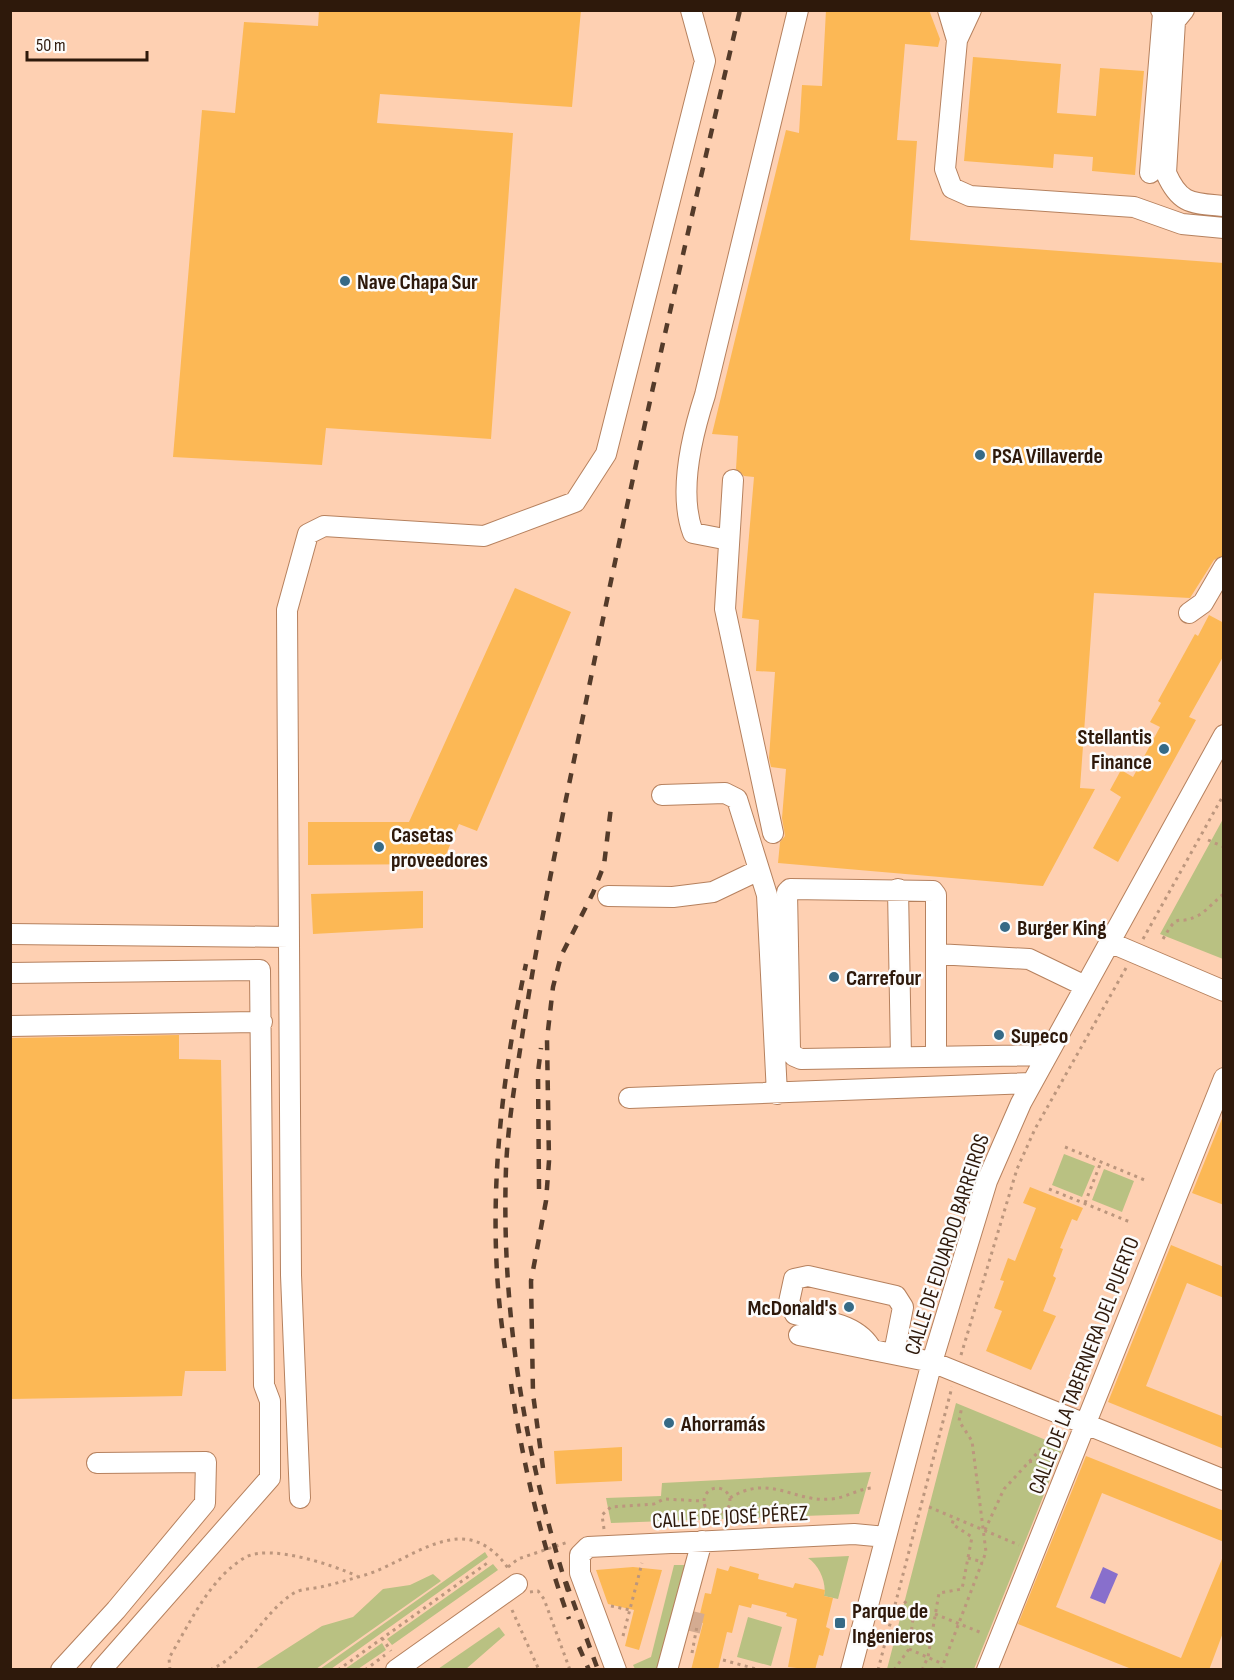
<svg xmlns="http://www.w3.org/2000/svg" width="1234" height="1680" font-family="'Sofia Sans Condensed',sans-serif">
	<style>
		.green { fill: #b9c182 }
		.water { fill: #886fcc }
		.building { fill: #fcb855 }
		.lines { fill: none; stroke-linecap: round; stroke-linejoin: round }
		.minor-tunnel { stroke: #d4ab91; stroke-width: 20; stroke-dasharray: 20 10; stroke-linecap: butt }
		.minor-casing { stroke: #b6815e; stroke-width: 22 }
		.path { stroke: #bc967d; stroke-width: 3; stroke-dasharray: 3 4.5; stroke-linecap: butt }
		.minor { stroke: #fff; stroke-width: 20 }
		.rail { stroke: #543b2a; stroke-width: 4.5; stroke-dasharray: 10 10; stroke-linecap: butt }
		.poi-dot { fill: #366a86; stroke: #fcfcfc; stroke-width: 2 }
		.labels { text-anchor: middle; stroke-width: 5; stroke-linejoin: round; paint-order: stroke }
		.poi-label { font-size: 22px; font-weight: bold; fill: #2e190b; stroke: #fcfcfc; text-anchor: start }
		.street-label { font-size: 22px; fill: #2e190b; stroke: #fcfcfc }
	</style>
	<rect width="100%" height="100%" fill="#fed0b2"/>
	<!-- green -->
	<path class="green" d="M1223 819V959L1160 934Z
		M1064 1154 1095 1166 1082 1197 1052 1185Z
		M1104 1169 1134 1181 1122 1212 1092 1200Z
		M956 1403 1063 1447 974 1669H887Z
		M871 1472 859 1514 611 1523 606 1498 661 1496 662 1483Z
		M485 1552 488 1557 331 1669H320Z
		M849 1556 838 1599 824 1596C827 1584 820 1566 808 1558Z
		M493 1564 498 1570 392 1645 387 1639Z
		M674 1565H687L660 1669H635L633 1665 651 1657Z
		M433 1574 441 1581 316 1669H255L322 1626 353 1617 383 1589 410 1585Z
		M748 1617 782 1627 771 1666 737 1657Z
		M499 1627 505 1635 466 1669H438Z
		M382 1643 386 1650 358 1669H345Z"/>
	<!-- water -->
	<path class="water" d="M1103 1567 1118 1574 1105 1604 1090 1598Z"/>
	<!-- building -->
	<path class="building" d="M319 10H581L572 107 380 94 377 123 513 133 491 439 326 428 322 465 173 457 202 110 235 113 244 22 318 26Z
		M826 10H929L940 39 938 47 905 44 897 140 917 141 910 240 1224 263V555L1214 560 1190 598 1094 593 1080 788 1095 789 1043 886 778 863 780 842 785 836 782 818 786 769 771 767 769 758 775 672 756 671 759 620 742 618 754 477 744 476 736 469 738 436 712 434 786 130 799 133 802 85 822 86Z
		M973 57 1061 64 1057 113 1096 116 1100 68 1144 71 1135 175 1092 171 1093 157 1054 154 1053 168 964 161Z
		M515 588 571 612 477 831 459 824 442 864 308 865V822H409Z
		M1209 615 1224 623V655L1189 717 1196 720 1118 862 1093 848 1121 797 1110 790 1121 770 1133 777 1160 727 1150 722 1161 703 1158 701 1195 634 1198 636Z
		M423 891V928L313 934 311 894Z
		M179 1035V1059L221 1060 226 1371H185L182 1396 10 1399V1038Z
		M1223 1116H1224V1205L1192 1193Z
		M1030 1187 1083 1208 1077 1221 1072 1219 1060 1248 1063 1249 1053 1276 1056 1278 1043 1311 1056 1316 1031 1370 986 1351 1002 1311 994 1308 1004 1281 1000 1280 1008 1258 1015 1261 1036 1208 1023 1203Z
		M1171 1245 1224 1267V1298L1187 1283 1146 1386 1224 1417V1449L1108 1402Z
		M622 1447V1481L556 1484 554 1451Z
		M1086 1456 1224 1511V1542L1102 1493 1056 1607 1181 1658 1224 1554V1630L1209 1670H1134L1018 1624Z
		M730 1566 759 1574 758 1579 793 1588 795 1583 825 1590 824 1596 833 1598 826 1627 830 1629 823 1656 819 1655 815 1670 788 1667 797 1619 786 1616 787 1613 752 1604 751 1608 739 1605 732 1633 727 1632 718 1670H691L703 1623 698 1622 705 1593 711 1594 717 1568 728 1571Z
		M633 1567 662 1570 639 1650 625 1646 634 1610 608 1604 596 1570Z"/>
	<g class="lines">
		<!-- minor-tunnel -->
		<path class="minor-tunnel" d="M690 1631 695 1611"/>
		<!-- minor casing -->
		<g class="minor-casing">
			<path id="minor" d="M948 10 957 40 945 169 952 188 970 196 1134 207 1182 224 1224 228
				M1184 10 1175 21 1166 173C1180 205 1192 203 1224 206
				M957 40 971 10
				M1150 173 1163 13 1161 10
				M733 480 725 609 773 833
				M729 540 693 533C678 493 692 435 705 395L798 10
				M1189 613 1203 603 1224 567
				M662 795 725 793 737 799 767 895 777 1094
				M898 889 901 1057
				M608 896 673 897 713 892 757 871
				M10 934 289 937
				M1109 942 1224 991
				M936 954 1029 959 1085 986
				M10 973 260 970 264 1385 270 1401V1478L101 1670
				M10 1026 262 1022
				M936 1057V895L933 891 790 889 787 892 790 1050 794 1056 801 1059 1047 1055
				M629 1098 1032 1083
				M799 1335 932 1362 1224 1480
				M872 1350C858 1323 823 1321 795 1314L789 1302 794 1279 808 1276 896 1296 903 1307 894 1353
				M300 1498 291 1275 287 610 308 534 324 526 484 536 575 502 606 454 705 61 691 10
				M61 1670 116 1610 205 1503 206 1462 97 1463
				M396 1670 517 1584
				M616 1670 580 1573V1555L588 1547 854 1534 886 1537
				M667 1670 702 1541
				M851 1670 932 1362 987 1181 1021 1103 1224 735
				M987 1670 1224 1078"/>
		</g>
		<!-- path -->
		<path class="path" d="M1208 840 1224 847
			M1143 939 1224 794
			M1163 939C1180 909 1176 927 1197 916 1206 912 1215 900 1224 894
			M1065 1147 1147 1181
			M1049 1189 1130 1222
			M1085 1203 1101 1162
			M961 1355 1017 1169 1035 1129 1126 968
			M1029 1462 1055 1456
			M704 1501a13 13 0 1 1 26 0a13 13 0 1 1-26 0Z
			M730 1498C769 1473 795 1503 831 1499 846 1498 857 1489 872 1488
			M929 1507 1019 1545
			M604 1529 602 1515 611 1507 654 1504 664 1499 703 1501
			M985 1530 1004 1489 1052 1437
			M968 1558 983 1562
			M508 1567 518 1559 568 1542
			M530 1592 538 1591 544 1599 570 1670
			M611 1606 630 1610
			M512 1610 539 1670
			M935 1614 982 1633
			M623 1636 642 1563
			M382 1638 391 1651
			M909 1649 943 1664
			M692 1653 697 1626
			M723 1660 760 1670
			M170 1670 169 1658C189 1625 210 1577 246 1557 271 1544 333 1565 357 1576
			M210 1670C248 1653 263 1612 294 1593 302 1588 315 1589 325 1586 338 1583 351 1579 365 1575 395 1566 426 1541 458 1539 480 1538 496 1551 508 1568
			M338 1670 490 1561
			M365 1670 385 1655
			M878 1670 952 1387
			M894 1670 909 1649 914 1611 903 1600
			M922 1670 928 1657 939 1593 962 1589 972 1537 952 1524 954 1518
			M941 1670 986 1552 972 1441 959 1421 962 1406
			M1222 1670 1224 1667"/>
		<!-- minor -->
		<use href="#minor" class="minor"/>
		<!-- rail -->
		<path class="rail" d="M539 1189 538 1072 541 1048
			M505 1348C485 1221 499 1089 526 964
			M511 1384C523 1464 541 1542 569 1619
			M543 1468 533 1394 531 1281 546 1201 549 1161 547 1039 553 987 561 956 593 893 604 865 611 807
			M566 1582 598 1670
			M568 1591C525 1455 501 1311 506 1168 508 1120 517 1071 524 1024 542 909 567 796 590 682 636 457 687 234 740 10
			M579 1647 589 1670"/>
	</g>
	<!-- markers -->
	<g class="poi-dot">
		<circle cx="345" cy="281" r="6"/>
		<circle cx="980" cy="455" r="6"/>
		<circle cx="1164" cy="749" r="6"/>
		<circle cx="379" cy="847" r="6"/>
		<circle cx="1005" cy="927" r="6"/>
		<circle cx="834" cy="977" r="6"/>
		<circle cx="999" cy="1035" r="6"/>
		<circle cx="849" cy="1307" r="6"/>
		<circle cx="669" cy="1423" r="6"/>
		<rect x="834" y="1617" width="12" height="12" rx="3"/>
	</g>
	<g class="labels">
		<!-- poi labels -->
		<g class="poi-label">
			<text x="357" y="289">Nave Chapa Sur</text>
			<text x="992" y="463">PSA Villaverde</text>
			<text x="1152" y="744" text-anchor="end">Stellantis<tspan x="1152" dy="25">Finance</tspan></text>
			<text x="391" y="842">Casetas<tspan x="391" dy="25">proveedores</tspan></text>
			<text x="1017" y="935">Burger King</text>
			<text x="846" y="985">Carrefour</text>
			<text x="1011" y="1043">Supeco</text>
			<text x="837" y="1315" text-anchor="end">McDonald's</text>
			<text x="681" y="1431">Ahorramás</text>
			<text x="852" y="1618">Parque de<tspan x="852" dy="25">Ingenieros</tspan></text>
		</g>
		<!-- street labels -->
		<g class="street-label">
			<text transform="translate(946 1244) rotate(-72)" y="8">CALLE DE EDUARDO BARREIROS</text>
			<text transform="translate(1083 1365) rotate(-69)" y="8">CALLE DE LA TABERNERA DEL PUERTO</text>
			<text transform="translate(730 1516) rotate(-3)" y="8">CALLE DE JOSÉ PÉREZ</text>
		</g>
	</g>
	<!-- border -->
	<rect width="1234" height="1680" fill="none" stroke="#2e190b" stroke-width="24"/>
	<!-- scale -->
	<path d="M27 51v9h120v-9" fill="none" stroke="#2e190b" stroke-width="3"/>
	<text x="36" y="51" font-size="18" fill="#2e190b" stroke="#fcfcfc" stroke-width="4.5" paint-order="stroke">50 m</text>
</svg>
